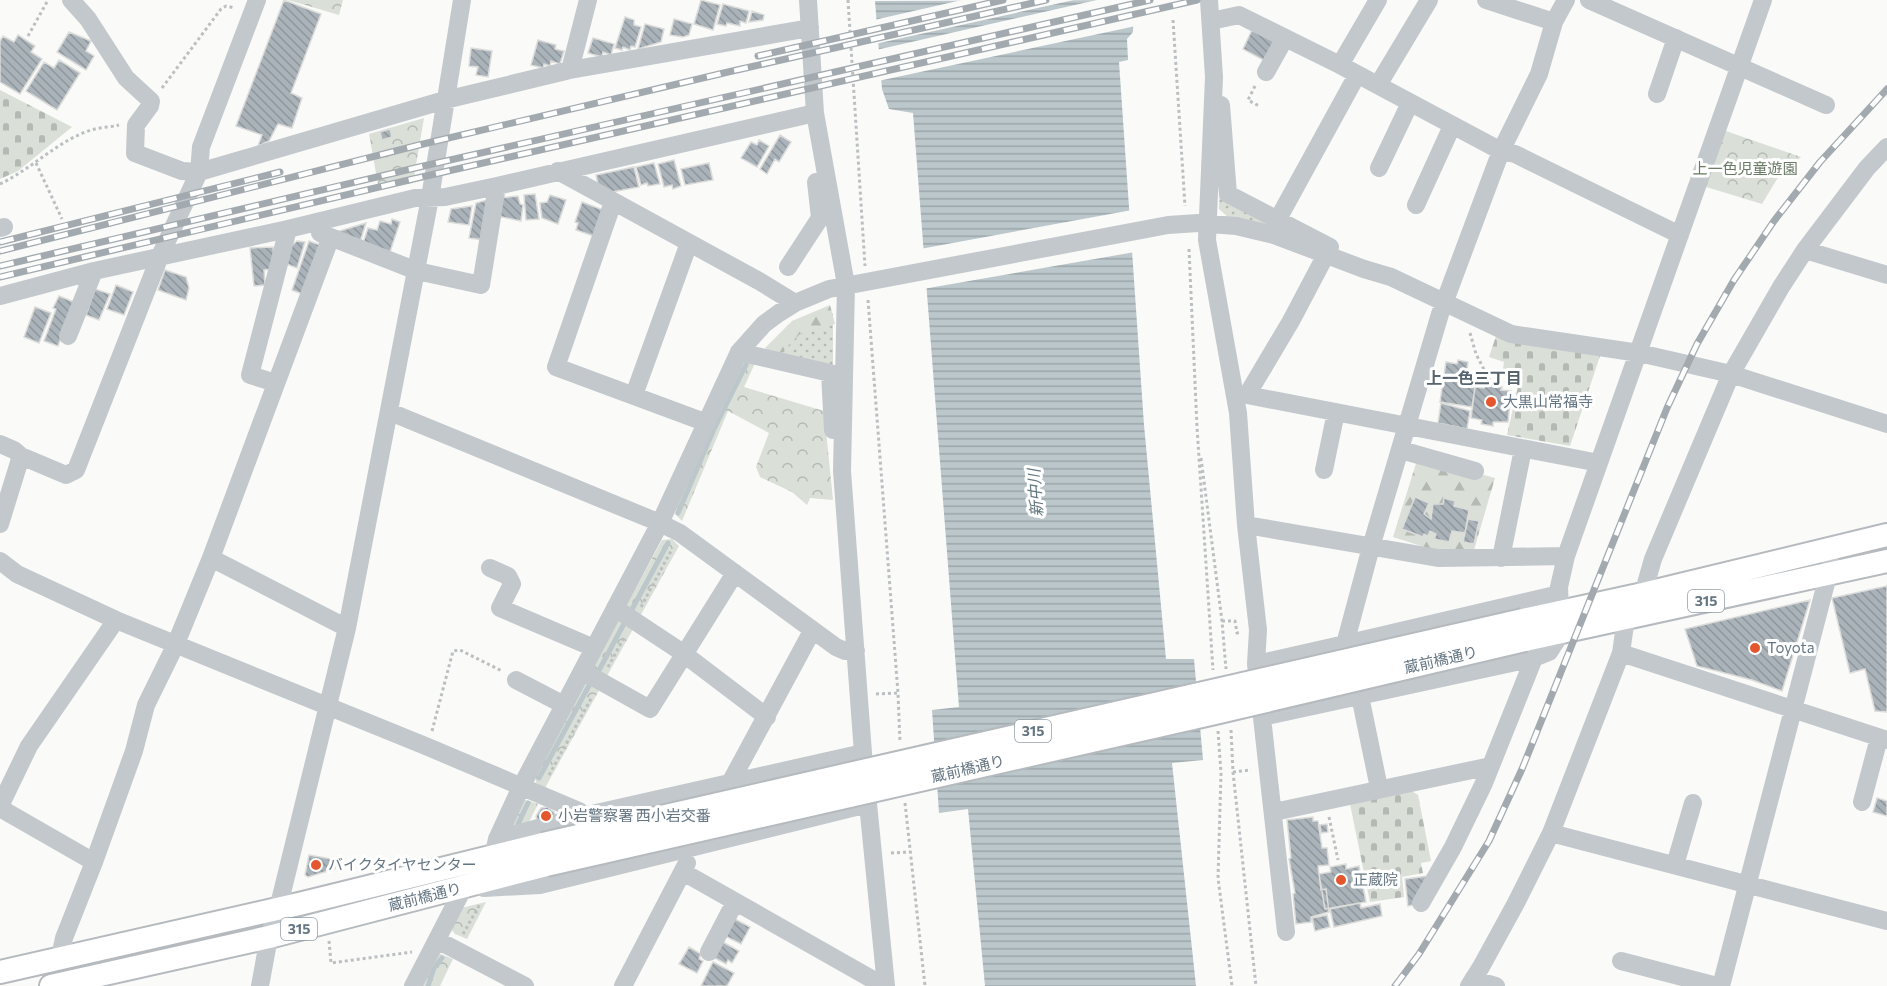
<svg xmlns="http://www.w3.org/2000/svg" width="1887" height="986" font-family="Commissioner,'Noto Sans JP',sans-serif">
	<style>
		.grass { fill: url(#grass-dots) }
		.forest { fill: url(#forest-firs) }
		.cemetery { fill: url(#cemetery-stones) }
		.park { fill: url(#park-crowns) }
		.water { fill: url(#water-rules) }
		.pier { fill: #fafaf8 }
		.lines { fill: none; stroke-linecap: round; stroke-linejoin: round }
		.stream { stroke: #bbc7cb; stroke-width: 5 }
		.building { fill: url(#building-back-hatch); stroke: #dcdcda; stroke-width: 1.5 }
		.major-casing { stroke: #b5babe; stroke-width: 26 }
		.path { stroke: #bbbfc2; stroke-width: 3; stroke-dasharray: 3 3; stroke-linecap: butt }
		.minor { stroke: #c3c8cc; stroke-width: 18 }
		.major { stroke: #fff; stroke-width: 22 }
		.rail-casing { stroke: #a2aab0; stroke-width: 7 }
		.rail { stroke: #fff; stroke-width: 4.5; stroke-dasharray: 14; stroke-linecap: butt }
		.major-bridge-casing { stroke: #b5babe; stroke-width: 26; stroke-linecap: butt }
		.major-bridge { stroke: #fff; stroke-width: 22 }
		.poi-dot { fill: #e4572e; stroke: #fff; stroke-width: 2 }
		.labels { text-anchor: middle; stroke-width: 6; stroke-linejoin: round; paint-order: stroke }
		.shield { fill: #fff; stroke: #939fa8; stroke-width: 1.5 }
		.shield-label { font-size: 14px; font-weight: bold; fill: #657683 }
		.park-label { font-size: 15px; fill: #687a64; stroke: #fff }
		.poi-label { font-size: 15px; fill: #657683; stroke: #fff; text-anchor: start }
		.street-label { font-size: 15px; fill: #657683; stroke: #fff }
		.neighbourhood-label { font-size: 16px; font-weight: bold; fill: #57646e; stroke: #fff }
		.water-label { font-size: 16px; font-style: italic; fill: #60757c; stroke: #fff }
	</style>
	<defs>
		<pattern id="grass-dots" width="8" height="8" patternUnits="userSpaceOnUse" patternTransform="scale(1.5)"><rect width="8" height="8" fill="#dadfd7"/><path d="M2 2h.1M6 6h.1" fill="none" stroke="#b4b9b4" stroke-width="1.8" stroke-linecap="round"/></pattern>
		<pattern id="forest-firs" width="22" height="20" patternUnits="userSpaceOnUse" patternTransform="scale(1.5)"><rect width="22" height="20" fill="#dadfd7"/><path d="M5 1l3.5 6h-7zM16 11l3.5 6h-7z" fill="#b4b9b4"/></pattern>
		<pattern id="cemetery-stones" width="16" height="16" patternUnits="userSpaceOnUse" patternTransform="scale(1.5)"><rect width="16" height="16" fill="#dadfd7"/><path d="M2 7V4a2 2 0 0 1 4 0v3zM10 15v-3a2 2 0 0 1 4 0v3z" fill="#b4b9b4"/></pattern>
		<pattern id="park-crowns" width="20" height="18" patternUnits="userSpaceOnUse" patternTransform="scale(1.5)"><rect width="20" height="18" fill="#dadfd7"/><path d="M2 6a3 3 0 1 1 6 0M12 15a3 3 0 1 1 6 0" fill="none" stroke="#b4b9b4"/></pattern>
		<pattern id="water-rules" width="6" height="5" patternUnits="userSpaceOnUse" patternTransform="scale(1.5)"><rect width="6" height="5" fill="#bbc7cb"/><path d="M0 2.5h6" fill="none" stroke="#9ca6aa"/></pattern>
		<pattern id="building-back-hatch" width="6" height="6" patternUnits="userSpaceOnUse" patternTransform="scale(1.5)"><rect width="6" height="6" fill="#aab3b9"/><path d="M-1 5l2 2M0 0l6 6M5-1l2 2" fill="none" stroke="#8e969c"/></pattern>
	</defs>
	<rect width="100%" height="100%" fill="#fafaf8"/>
	<!-- grass -->
	<path class="grass" d="M1220 126 1224 197 1321 245 1229 218 1219 209Z
		M829 313H833V367L768 353Z"/>
	<!-- forest -->
	<path class="forest" d="M830 305 835 324 800 334 777 357 765 348 792 321Z
		M1418 457 1495 478 1474 550H1434L1393 537Z"/>
	<!-- cemetery -->
	<path class="cemetery" d="M0 90 72 127 18 171 0 179Z
		M1498 330 1601 353 1570 446 1507 435 1521 373 1503 369 1504 362 1489 357Z
		M1410 790 1418 795 1431 861 1421 863 1423 873 1402 877 1404 897 1370 902 1350 804Z"/>
	<!-- park -->
	<path class="park" d="M288 0H343L339 15Z
		M424 118 413 183 379 190 369 134Z
		M1723 130 1801 157 1777 179 1762 204 1703 186Z
		M745 361H756L744 387 824 411 833 500 810 498 807 505 792 492 760 477 756 467 769 433 728 411 682 521 675 514 676 507 741 365Z
		M672 539 679 546 545 788 536 783 535 774 662 540Z
		M523 799 538 804 527 826H511Z
		M486 902 467 939 455 934 451 929 461 908Z
		M438 953 453 959 440 986H421Z"/>
	<!-- water -->
	<path class="water" d="M1134 0 1133 32 1127 39 1128 60 1119 62 1144 425 1166 659H1194L1203 760 1172 763 1196 986H985L968 809 939 813 932 710 959 707 913 113 889 109 882 89 875 1Z"/>
	<!-- pier -->
	<path class="pier" d="M962 0H1074L875 44 874 20Z
		M1097 0H1137L1136 26 878 81 876 50Z
		M1132 210 1135 252 923 289 920 249Z"/>
	<g class="lines">
		<!-- stream -->
		<path class="stream" d="M678 513 714 429 746 365
			M630 613 668 543
			M597 674 626 620
			M539 778 591 682
			M518 824 528 803
			M428 986 434 968 442 958"/>
	</g>
	<!-- building -->
	<path class="building" d="M284 0 321 14 291 93 302 98 292 128 278 124 269 141 258 146 262 135 236 126Z
		M701 0 720 5 713 30 694 24Z
		M723 4 749 11 746 23 740 21V26L727 23 726 26 717 24Z
		M752 11 764 15 763 20 749 22Z
		M625 17 634 20V25L641 27 635 47 631 46 630 50 623 47 622 50 615 48Z
		M674 19 692 24 689 35 683 37 670 35Z
		M645 24 664 29 661 42 638 49Z
		M1252 30 1277 43 1267 62 1243 49Z
		M69 32 91 41 86 51 94 56 86 70 57 52Z
		M18 35 35 46 31 52 42 59 20 94 0 82V41L3 36 14 42Z
		M593 38 614 44 611 55 603 52 602 57 588 53Z
		M538 40 556 45 555 49 564 51 560 64 551 61 550 66 544 64 543 68 531 65Z
		M471 48 492 51 488 77 476 75 478 67 469 66Z
		M59 60 80 73 57 110 26 91 44 62 54 68Z
		M390 129 392 137 382 140 380 132Z
		M780 135 791 142 779 162 775 159 767 174 760 169Z
		M759 140 769 146 757 167 741 158 751 142 757 145Z
		M674 160 681 186 673 189 672 185 664 187 658 164Z
		M654 163 660 184 648 186 647 183 641 185 636 167Z
		M709 163 713 180 685 185 681 169Z
		M634 167 639 187 612 192 598 185 596 175Z
		M535 194 539 219 526 220 524 195Z
		M550 195 566 200 558 224 542 218 540 203 547 202Z
		M518 196 520 204 523 205 521 221 497 216 500 198Z
		M491 199 484 240 469 238 476 203Z
		M582 202 603 210 594 236 576 230 578 223 575 222Z
		M472 206 469 225 448 222 451 209Z
		M392 219 400 222 390 252 363 243 368 228 377 230 380 221 391 224Z
		M366 223 360 242 333 233Z
		M297 241 305 242 297 268 284 263 289 248Z
		M309 241 320 245 302 294 292 290Z
		M273 247 274 259 272 269 264 270 265 285 254 286 250 248Z
		M165 270 186 277 189 288 186 300 158 290Z
		M116 285 133 292 124 315 107 309Z
		M95 289 110 294 99 320 86 315Z
		M59 296 74 302 58 346 44 341 56 309 53 308Z
		M35 307 51 313 39 343 24 337Z
		M1458 360 1468 362 1465 386 1475 388 1472 407 1440 402 1446 362 1457 364Z
		M1485 385 1502 387 1501 390 1511 391 1508 422H1493V426L1481 424 1482 420 1471 418 1475 387 1484 388Z
		M1441 403 1470 411 1467 429 1438 423Z
		M1415 497 1429 503 1424 514 1431 519 1433 504H1443L1444 498 1455 501 1454 506 1469 510 1465 533 1452 531 1449 542 1434 539 1436 534 1430 531 1428 536 1424 534 1423 537 1402 529Z
		M1468 519 1479 521 1474 544 1463 542Z
		M1887 586V712L1875 711 1865 669 1850 673 1832 598Z
		M1810 600 1782 691 1752 680 1697 666 1685 629Z
		M1877 798 1887 801V816L1873 812Z
		M547 807 554 812 556 819 538 823 536 816 541 808Z
		M1313 817V821H1318L1322 848H1327L1329 865 1318 866 1321 890 1326 889 1329 912 1311 917V922L1296 924 1293 894 1295 893 1289 859 1291 858 1287 820Z
		M1327 824 1328 832 1321 833 1320 825Z
		M309 855 337 860 335 869 308 877 305 875Z
		M1346 864V869L1359 866 1366 902 1325 909 1319 874 1331 872 1330 867Z
		M1429 876 1413 905 1408 906 1405 879Z
		M1360 903 1361 908 1380 904 1382 916 1334 927 1330 909Z
		M1327 915 1330 927 1315 931 1312 918Z
		M733 918 750 927 741 944 723 935Z
		M721 941 739 951 732 963 728 960 726 964 713 957Z
		M689 947 701 954 699 959 703 961 697 973 679 964Z
		M713 962 734 973 727 986H701Z"/>
	<g class="lines">
		<!-- major casing -->
		<g class="major-casing">
			<path id="major" d="M1523 620 1643 594 1887 535
				M1525 640 1887 561
				M0 972 299 904 543 844
				M51 986 269 937 546 865"/>
		</g>
		<!-- path -->
		<path class="path" d="M848 0 865 266
			M1173 20 1185 206
			M28 36 48 0
			M1255 86 1248 100 1259 106
			M162 88 221 9 226 6 235 8
			M36 163 62 219
			M0 184C32 169 62 137 95 129 103 127 112 127 119 125
			M1189 249 1197 427 1213 670
			M868 300 898 693 900 742
			M1470 333 1476 354 1490 381
			M1201 458 1222 621 1226 669
			M641 607 672 549
			M1222 621H1235L1237 633 1241 632
			M608 667 625 636
			M876 694 898 693
			M1231 730 1233 772 1256 986
			M432 731 453 651 460 650 502 671
			M1218 731 1221 773 1218 878 1232 986
			M1233 772 1251 770
			M549 775 592 697
			M905 803 925 986
			M1329 817 1338 860
			M891 853 910 852
			M463 934 480 904
			M329 941 331 963 412 952"/>
		<!-- minor -->
		<path class="minor" d="M71 0 88 19 126 78 151 101 150 106 136 125 135 153 182 171 199 172 445 100 570 70 810 28
			M808 0 815 113 846 285 842 471 863 753 886 986
			M1209 0 1214 77 1207 240 1238 413 1246 525 1258 630 1256 664 1286 932
			M1486 0 1554 22
			M1589 0 1826 105
			M1211 21 1239 15 1340 65 1501 151 1515 154 1680 235
			M1340 65 1378 0
			M570 70 588 0
			M1266 72 1285 38
			M1378 85 1429 0
			M1657 94 1676 38
			M1221 105 1228 194 1330 247 1291 321 1247 395 1236 394
			M1379 168 1410 103
			M558 171 759 281 795 303
			M613 202 556 367 707 423
			M1416 205 1452 126
			M1278 219 1357 75
			M0 228 4 227
			M320 233 417 271 481 285 497 186
			M1805 250 1887 275
			M788 267 820 218 816 182
			M0 296 94 271 288 229 415 198 445 197 497 186 815 113
			M68 336 94 271
			M739 352 830 373 833 430
			M276 383 250 375 288 229
			M634 395 689 243
			M1247 395 1599 463
			M390 412 660 523 680 533 836 647 845 651H856
			M0 444 14 450 21 456 66 475 76 470 160 256 199 172 201 147 257 0
			M1401 450 1475 471
			M1324 470 1336 412
			M0 524 21 456
			M1246 525 1438 558 1566 556
			M211 558 347 628
			M1501 558 1523 449
			M0 561 17 574 116 620 428 747 579 811 583 816
			M490 568 508 576 512 584 500 608 594 648
			M1643 594 1653 559 1731 374 1781 287 1805 250 1867 168 1887 147
			M615 608 680 651 767 717
			M1560 611 1559 587 1566 556 1763 0
			M1345 644 1559 594
			M1621 653 1887 740
			M1256 664 1345 644 1371 547 1440 314 1501 151 1539 74 1554 22 1566 0
			M582 671 650 709 735 573
			M516 680 564 705
			M1360 696 1379 788
			M1262 717 1534 658
			M730 783 812 631
			M1862 802 1879 738
			M0 806 29 746 116 620
			M0 808 94 862
			M1274 812 1491 766
			M1551 833 1887 921
			M497 839 521 787 660 523 739 352 764 324 779 313 795 303 829 289 1168 225 1198 223 1236 226 1274 235 1364 269 1391 277 1511 334 1639 353 1731 374 1887 424
			M495 848 497 839 583 816 863 753
			M1675 865 1693 803
			M683 872 884 986
			M484 888 540 885 868 804
			M1421 903 1453 847 1484 783 1534 658 1549 652 1562 632
			M437 940 525 986
			M709 952 735 902
			M60 957 64 938 94 862 134 751 146 705 175 646 211 558 330 239
			M1621 961 1717 986
			M1473 979 1496 986
			M260 986 269 937 278 909 347 628 430 198 462 0
			M413 986 464 887
			M623 986 687 863
			M1469 986 1481 967 1516 903 1551 833 1621 653 1626 618
			M1721 986 1831 564"/>
		<!-- major -->
		<use href="#major" class="major"/>
		<!-- rail casing -->
		<g class="rail-casing">
			<path id="rail" d="M758 56 1003 0
				M0 242 280 172
				M0 251 419 145 728 72 1046 0
				M0 266 415 168 1150 0
				M0 277 413 179 1197 0
				M1395 986 1419 954 1489 841 1522 769 1667 408 1697 344 1734 280 1774 221 1820 162 1887 89"/>
		</g>
		<!-- rail -->
		<use href="#rail" class="rail"/>
		<!-- major-bridge casing -->
		<g class="major-bridge-casing">
			<path id="major-bridge" d="M543 844 1523 620
				M546 865 1215 713 1525 640"/>
		</g>
		<!-- major-bridge -->
		<use href="#major-bridge" class="major-bridge"/>
	</g>
	<!-- markers -->
	<g class="poi-dot">
		<circle cx="1491" cy="402" r="6"/>
		<circle cx="1755" cy="648" r="6"/>
		<circle cx="546" cy="816" r="6"/>
		<circle cx="316" cy="865" r="6"/>
		<circle cx="1341" cy="880" r="6"/>
	</g>
	<g class="labels">
		<!-- shield labels -->
		<g class="shield">
			<rect x="1688" y="590" width="36" height="22" rx="4.5"/>
			<rect x="1015" y="720" width="36" height="22" rx="4.5"/>
			<rect x="281" y="918" width="36" height="22" rx="4.5"/>
		</g>
		<g class="shield-label">
			<text x="1706" y="606">315</text>
			<text x="1033" y="736">315</text>
			<text x="299" y="934">315</text>
		</g>
		<!-- park labels -->
		<g class="park-label">
			<text x="1745" y="174">上一色児童遊園</text>
		</g>
		<!-- poi labels -->
		<g class="poi-label">
			<text x="1503" y="407">大黒山常福寺</text>
			<text x="1767" y="653">Toyota</text>
			<text x="558" y="821">小岩警察署 西小岩交番</text>
			<text x="328" y="870">バイクタイヤセンター</text>
			<text x="1353" y="885">正蔵院</text>
		</g>
		<!-- street labels -->
		<g class="street-label">
			<text transform="translate(1441 660) rotate(-13)" y="5">蔵前橋通り</text>
			<text transform="translate(968 769) rotate(-13)" y="5">蔵前橋通り</text>
			<text transform="translate(425 897) rotate(-14)" y="5">蔵前橋通り</text>
		</g>
		<!-- neighbourhood labels -->
		<g class="neighbourhood-label">
			<text x="1474" y="384">上一色三丁目</text>
		</g>
		<!-- water labels -->
		<g class="water-label">
			<text transform="translate(1035 493) rotate(-94)" y="6">新中川</text>
		</g>
	</g>
</svg>
